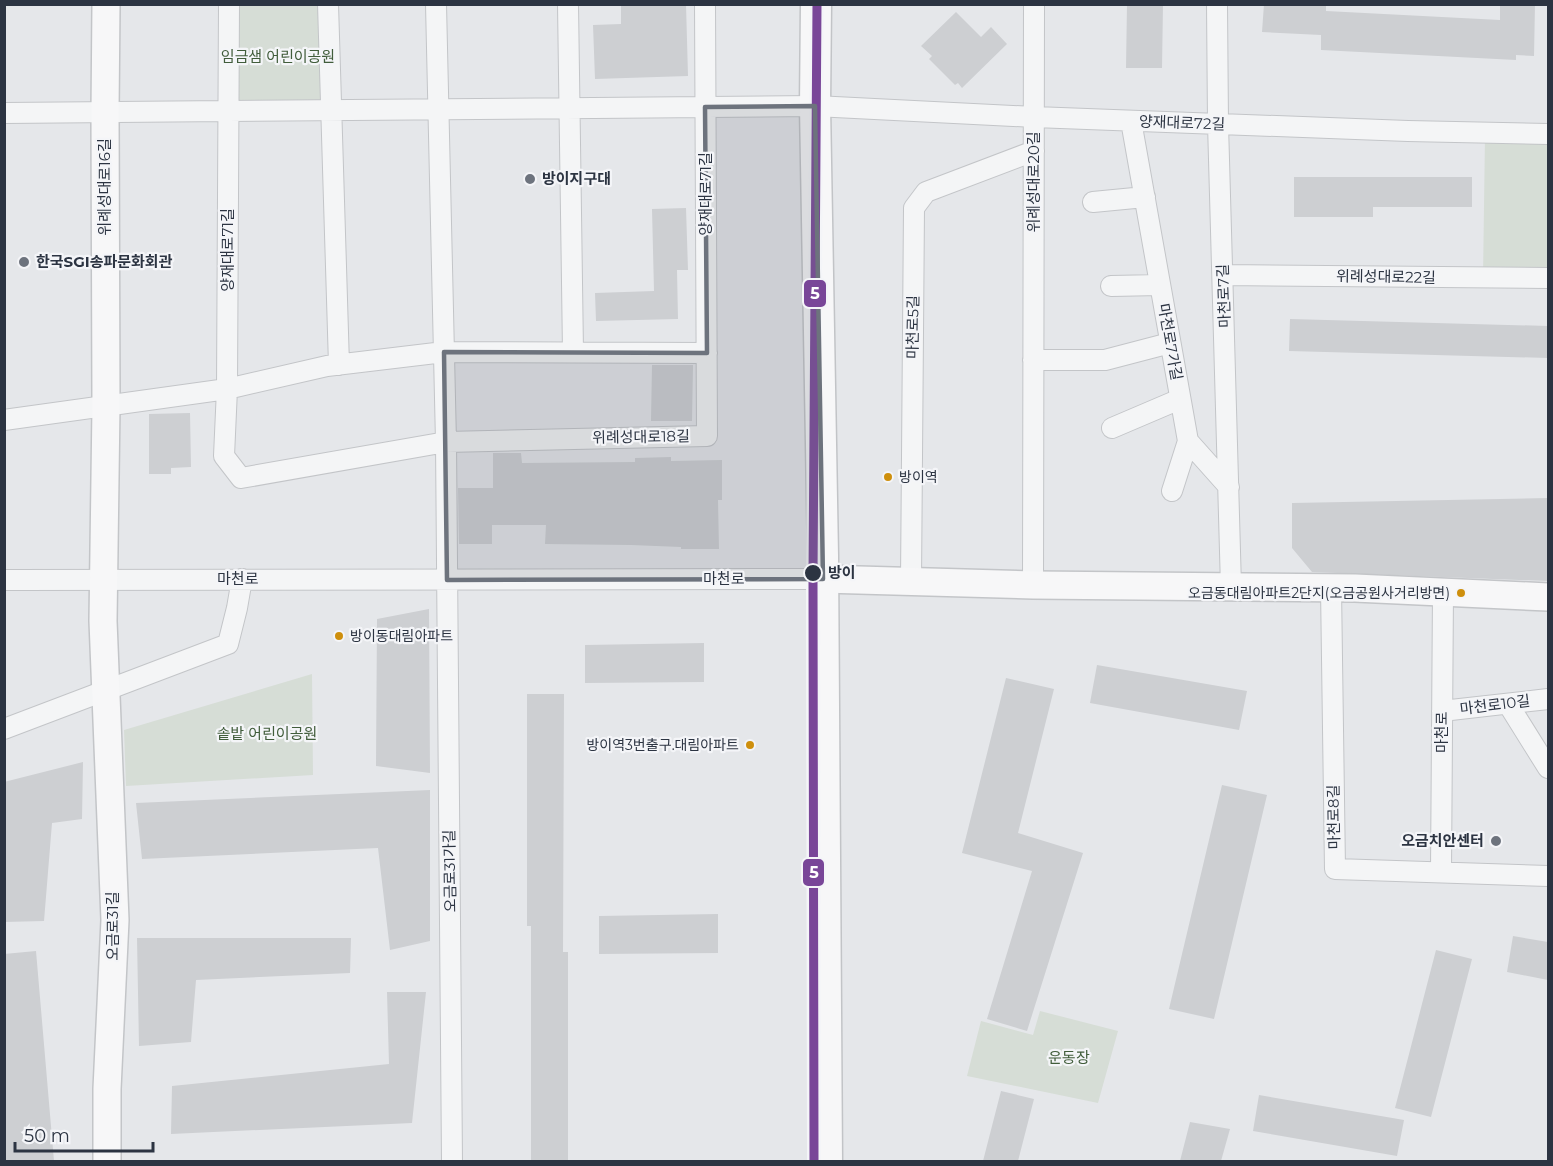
<svg xmlns="http://www.w3.org/2000/svg" width="1553" height="1166" font-family="Montserrat,'Noto Sans KR',sans-serif">
	<style>
		.green { fill: #d6ddd6 }
		.building { fill: #cdcfd2 }
		.lines { fill: none; stroke-linecap: round; stroke-linejoin: round }
		.street-casing { stroke: #c3c5c8; stroke-width: 22 }
		.secondary-casing { stroke: #c3c5c8; stroke-width: 30 }
		.primary-casing { stroke: #c2c4c7; stroke-width: 33 }
		.street { stroke: #f4f5f6; stroke-width: 20 }
		.secondary { stroke: #f7f7f8; stroke-width: 27 }
		.primary { stroke: #f7f7f8; stroke-width: 30 }
		.metro-1-casing { stroke: #f4f5f8; stroke-width: 14 }
		.metro-1 { stroke: #794698; stroke-width: 9 }
		.marked { fill: #6d737d; fill-opacity: 0.2; stroke: #6d737d; stroke-width: 4.5; stroke-linejoin: round }
		.poi-dot { fill: #6d737d; stroke: #f4f5f8; stroke-width: 2 }
		.bus-dot { fill: #ce8f0d; stroke: #f4f5f8; stroke-width: 2 }
		.stop-dot { fill: #2c3442; stroke: #f4f5f8; stroke-width: 2 }
		.labels { text-anchor: middle; stroke-width: 4.5; stroke-linejoin: round; paint-order: stroke }
		.bus-label { font-size: 14px; fill: #2c3442; stroke: #f4f5f8; text-anchor: start }
		.park-label { font-size: 15px; fill: #415d3b; stroke: #f4f5f8 }
		.street-label { font-size: 15px; fill: #2c3442; stroke: #f4f5f8 }
		.poi-label { font-size: 15px; font-weight: bold; fill: #2c3442; stroke: #f4f5f8; text-anchor: start }
		.stop-label { font-size: 15px; font-weight: bold; fill: #2c3442; stroke: #f4f5f8; text-anchor: start }
		.line-badge { stroke: #f4f5f8; stroke-width: 2 }
		.badge-label { font-size: 16px; text-anchor: middle; font-weight: bold; fill: #fff }
	</style>
	<rect width="100%" height="100%" fill="#e5e7ea"/>
	<!-- green -->
	<path class="green" d="M235 5H320L322 109 237 110Z
		M1485 136H1548V278H1483Z
		M312 674 313 775 126 786 124 730Z
		M1040 1011 1118 1031 1098 1103 967 1076 981 1021 1033 1035Z"/>
	<!-- building -->
	<path class="building" d="M621 4H686L688 76 595 79 593 25 621 24Z
		M1127 4H1163L1162 68H1126Z
		M1264 4H1326V11L1500 20V4H1535L1534 56 1516 55V60L1321 50V35L1262 32Z
		M956 12 981 37 991 27 1007 44 962 88 958 83 955 85 929 59 932 56 921 46Z
		M1294 177H1472V207H1373V217H1294Z
		M686 208 688 270H677L678 319 596 321 595 293 654 291 652 209Z
		M1290 319 1548 326V358L1289 351Z
		M652 365H693L692 421H651Z
		M190 413 191 467 171 468V474H149V414Z
		M493 453H521L522 463 635 462V458L671 457V461L722 460V500H718L719 549H681V547L631 545 545 544 546 525H492V544H459L458 488H493Z
		M1548 498V581L1312 572 1292 548V503Z
		M429 609 430 773 376 766 377 619Z
		M704 643V682L585 683V645Z
		M1097 665 1247 691 1239 730 1090 703Z
		M1006 678 1054 689 1018 833 1083 853 1027 1031 987 1019 1032 871 962 853Z
		M527 694H564L563 952H568V1161H531V926H527Z
		M83 762 82 819 52 823 44 921 4 922V782Z
		M1222 785 1267 795 1214 1019 1169 1009Z
		M430 790V941L390 950 378 848 142 859 136 803Z
		M718 914V953L599 954V916Z
		M1513 936 1548 942V980L1507 972Z
		M137 938H351L350 973 196 980 191 1042 139 1046Z
		M1436 950 1472 959 1431 1117 1395 1108Z
		M36 951 54 1161H4V954Z
		M387 992H426L412 1123 171 1134 172 1086 389 1064Z
		M1001 1091 1034 1099 1018 1161H983Z
		M1259 1095 1404 1120 1397 1156 1253 1131Z
		M1190 1122 1230 1129 1221 1161H1180Z"/>
	<g class="lines">
		<!-- street casing -->
		<g class="street-casing">
			<path id="street" d="M229 4 227 389 224 456 241 478 446 442 707 436 705 4
				M328 4 339 365
				M436 4 446 442 452 1162
				M568 4 573 352
				M1217 4 1218 124 1231 587
				M4 113 815 106 1034 117 1408 131 1548 134
				M1131 121 1188 441 1229 487
				M1093 202 1145 197
				M1223 275 1548 278
				M1111 286 1160 285
				M1033 360H1105L1170 343
				M4 420 227 389 327 366 444 352 707 353
				M1112 428 1180 399
				M1172 491 1188 441
				M4 580 823 579
				M911 581 914 208 926 192 1034 151
				M1033 585 1034 4
				M1331 588 1335 869 1548 876
				M1508 704 1548 768
				M1442 711 1548 699
				M4 729 228 644 237 608 242 579
				M1441 872 1443 592"/>
		</g>
		<!-- secondary casing -->
		<g class="secondary-casing">
			<path id="secondary" d="M106 4 105 112 106 406 103 621 115 920 107 1089V1162
				M823 579 1033 585 1355 588 1548 597"/>
		</g>
		<!-- primary casing -->
		<g class="primary-casing">
			<path id="primary" d="M816 4 815 106 823 556 827 1162"/>
		</g>
		<!-- street -->
		<use href="#street" class="street"/>
		<!-- secondary -->
		<use href="#secondary" class="secondary"/>
		<!-- primary -->
		<use href="#primary" class="primary"/>
		<!-- metro-1 casing -->
		<g class="metro-1-casing">
			<path id="metro-1" d="M814 1162 813 576 817 4"/>
		</g>
		<!-- metro-1 -->
		<use href="#metro-1" class="metro-1"/>
	</g>
	<!-- marked area -->
	<path class="marked" d="M815 106 823 579 447 580 444 352 707 353 705 107Z"/>
	<!-- markers -->
	<g class="poi-dot">
		<circle cx="530" cy="179" r="6"/>
		<circle cx="24" cy="262" r="6"/>
		<circle cx="1496" cy="841" r="6"/>
	</g>
	<g class="bus-dot">
		<circle cx="888" cy="477" r="5"/>
		<circle cx="1461" cy="593" r="5"/>
		<circle cx="339" cy="636" r="5"/>
		<circle cx="750" cy="745" r="5"/>
	</g>
	<circle class="stop-dot" cx="813" cy="573" r="9"/>
	<g class="labels">
		<!-- bus labels -->
		<g class="bus-label">
			<text x="899" y="482">방이역</text>
			<text x="1450" y="598" text-anchor="end">오금동대림아파트2단지(오금공원사거리방면)</text>
			<text x="350" y="641">방이동대림아파트</text>
			<text x="739" y="750" text-anchor="end">방이역3번출구.대림아파트</text>
		</g>
		<!-- park labels -->
		<g class="park-label">
			<text x="278" y="62">임금샘 어린이공원</text>
			<text x="267" y="739">솥밭 어린이공원</text>
			<text x="1069" y="1063">운동장</text>
		</g>
		<!-- street labels -->
		<g class="street-label">
			<text transform="translate(1182 123) rotate(2)" y="5">양재대로72길</text>
			<text transform="translate(1034 182) rotate(-90)" y="5">위례성대로20길</text>
			<text transform="translate(105 187) rotate(-90)" y="5">위례성대로16길</text>
			<text transform="translate(706 194) rotate(-90)" y="5">양재대로71길</text>
			<text transform="translate(228 250) rotate(-90)" y="5">양재대로71길</text>
			<text transform="translate(1386 277) rotate(1)" y="5">위례성대로22길</text>
			<text transform="translate(1224 296) rotate(-92)" y="5">마천로7길</text>
			<text transform="translate(913 327) rotate(-89)" y="5">마천로5길</text>
			<text transform="translate(1170 342) rotate(80)" y="5">마천로7가길</text>
			<text transform="translate(641 437) rotate(-1)" y="5">위례성대로18길</text>
			<text x="238" y="584">마천로</text>
			<text x="724" y="584">마천로</text>
			<text transform="translate(1495 705) rotate(-7)" y="5">마천로10길</text>
			<text transform="translate(1442 732) rotate(-90)" y="5">마천로</text>
			<text transform="translate(1334 817) rotate(-91)" y="5">마천로8길</text>
			<text transform="translate(450 871) rotate(-91)" y="5">오금로31가길</text>
			<text transform="translate(113 926) rotate(-90)" y="5">오금로31길</text>
		</g>
		<!-- poi labels -->
		<g class="poi-label">
			<text x="542" y="184">방이지구대</text>
			<text x="36" y="267">한국SGI송파문화회관</text>
			<text x="1484" y="846" text-anchor="end">오금치안센터</text>
		</g>
		<!-- stop labels -->
		<g class="stop-label">
			<text x="828" y="578">방이</text>
		</g>
	</g>
	<g class="line-badge">
		<rect x="803" y="279" width="24" height="29" rx="6" fill="#794698"/>
		<rect x="802" y="858" width="23" height="29" rx="6" fill="#794698"/>
	</g>
	<g class="badge-label">
		<text x="815" y="299">5</text>
		<text x="814" y="878">5</text>
	</g>
	<!-- border -->
	<rect width="1553" height="1166" fill="none" stroke="#2c3442" stroke-width="12"/>
	<!-- scale -->
	<path d="M15 1142v9h138v-9" fill="none" stroke="#2c3442" stroke-width="3"/>
	<text x="24" y="1142" font-size="18" fill="#2c3442" stroke="#f4f5f8" stroke-width="4.5" paint-order="stroke">50 m</text>
</svg>
